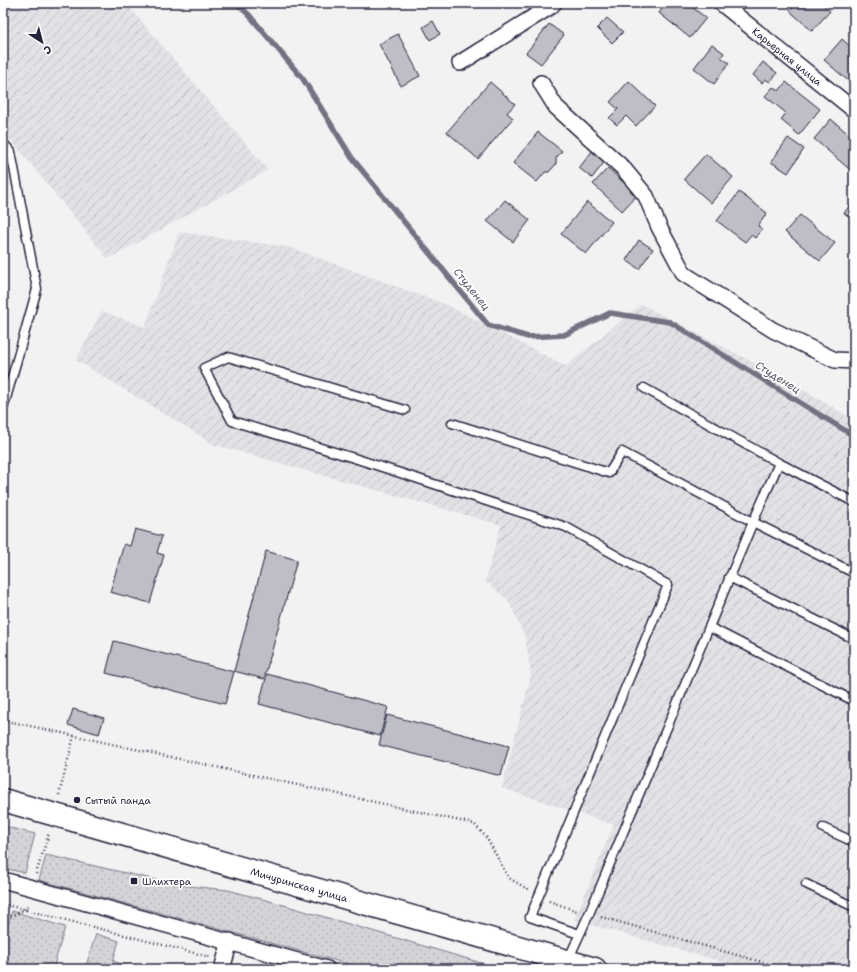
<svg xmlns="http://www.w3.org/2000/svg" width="857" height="972" font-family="'Shantell Sans',sans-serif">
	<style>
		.industrial { fill: url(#industrial-furrows) }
		.grass { fill: url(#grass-dots); stroke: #7a7a8a }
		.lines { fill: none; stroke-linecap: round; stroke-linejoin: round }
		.stream { stroke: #727282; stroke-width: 5.5 }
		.building { fill: #bebec6; stroke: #22223b }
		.lane-casing { stroke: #22223b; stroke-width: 11 }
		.street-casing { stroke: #22223b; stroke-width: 18 }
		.primary-casing { stroke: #22223b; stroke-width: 25 }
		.path { stroke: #22223b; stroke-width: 2.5; stroke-dasharray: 1 3; stroke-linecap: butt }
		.lane { stroke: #fff; stroke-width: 8 }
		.street { stroke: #fff; stroke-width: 15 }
		.primary { stroke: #fff; stroke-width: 22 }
		.poi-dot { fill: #22223b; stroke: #fff; stroke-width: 1.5 }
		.labels { text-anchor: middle; stroke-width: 3.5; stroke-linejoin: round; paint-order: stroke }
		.street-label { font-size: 10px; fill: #22223b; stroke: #fff }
		.poi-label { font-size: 10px; fill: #22223b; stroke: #fff; text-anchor: start }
		.water-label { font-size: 11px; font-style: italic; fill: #58586b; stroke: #fff }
	</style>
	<defs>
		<pattern id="industrial-furrows" width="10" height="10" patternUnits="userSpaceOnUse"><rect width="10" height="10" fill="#e2e2e6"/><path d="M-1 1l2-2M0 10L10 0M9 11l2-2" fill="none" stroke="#c2c2c6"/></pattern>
		<pattern id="grass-dots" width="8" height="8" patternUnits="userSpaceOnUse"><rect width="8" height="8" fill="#d3d3d8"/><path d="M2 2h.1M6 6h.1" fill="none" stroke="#b5b5ba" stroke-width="1.8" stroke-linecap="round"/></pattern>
	</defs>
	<rect width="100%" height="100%" fill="#f2f2f3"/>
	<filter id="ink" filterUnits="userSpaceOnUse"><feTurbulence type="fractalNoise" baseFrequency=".025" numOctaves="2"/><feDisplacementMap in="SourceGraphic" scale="8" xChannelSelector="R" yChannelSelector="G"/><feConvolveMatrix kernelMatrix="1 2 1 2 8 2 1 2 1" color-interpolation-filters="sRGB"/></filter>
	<g filter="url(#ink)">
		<!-- industrial -->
		<path class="industrial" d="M3 3H126L268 170 108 259 3 130Z
			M179 232 289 247 447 305 566 366 641 304 787 380 854 420V969H748L574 920 614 825 502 788 531 675 525 637 508 600 485 581 501 525 215 445 76 360 102 311 145 327Z"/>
		<!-- grass -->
		<path class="grass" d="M3 826 35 834 25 873 3 868Z
			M46 855 179 885 228 890 277 903 502 969H366L39 880Z
			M12 911 65 927 53 969H3V941Z
			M96 934 119 941 113 961 136 969H85Z"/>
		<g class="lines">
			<!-- stream -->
			<path class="stream" d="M237 3 250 16 303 79 352 158 488 325 528 337 564 335 610 313 670 322 854 436"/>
		</g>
		<!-- building -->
		<path class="building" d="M667 3H687L706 18 690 38 659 13Z
			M797 3H821L830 11 812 31 790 11Z
			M607 18 623 32 612 43 597 28Z
			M433 21 440 34 430 40 423 27Z
			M549 24 564 35 541 64 526 53Z
			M398 34 420 76 401 86 379 44Z
			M842 39 854 50 853 85 824 60Z
			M712 44 724 53 721 57 729 63 714 84 694 68Z
			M763 62 777 73 770 82 765 79 762 83 753 75Z
			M629 81 655 106 636 126 626 116 617 125 609 118 618 109 610 102Z
			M490 82 515 104 507 113 513 118 478 159 447 132Z
			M786 82 820 109 799 135 781 120 786 113 765 96 773 87 779 91Z
			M831 119 854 139V173L814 139Z
			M538 132 562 151 556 158V164L549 172H545L537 182 513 163Z
			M788 138 804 149 788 173 771 162Z
			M593 150 606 160 592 178 579 168Z
			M706 154 733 177 711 203 684 179Z
			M608 168 637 195 622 211 593 184Z
			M739 192 767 213 758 226 762 229 755 238 751 235 745 242 717 221Z
			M505 200 530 220 513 242 487 221Z
			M854 200V220L844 213Z
			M587 202 612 222 586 254 561 234Z
			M800 215 835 243 820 261 785 232Z
			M639 240 653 249 639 269 626 260Z
			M135 529 162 536 157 553 164 555 150 603 110 592 124 544 130 546Z
			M266 551 297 560 264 679 234 671Z
			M114 641 234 672 225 704 106 673Z
			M267 674 388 707 380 736 259 704Z
			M73 709 104 718 99 734 68 725Z
			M387 715 509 746 501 776 379 745Z"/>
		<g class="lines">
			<!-- lane casing -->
			<g class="lane-casing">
				<path id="lane" d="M3 143 11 152 37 289 3 409
					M644 388 779 463
					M405 410 228 357 204 368 232 421 354 458 566 527 668 585 530 917 579 934
					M452 423 609 473 622 452 753 522 589 914 568 960
					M854 502 779 463 753 522 854 573
					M729 577 854 639
					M709 627 854 701
					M823 828 854 842
					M806 884 854 907"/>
			</g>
			<!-- street casing -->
			<g class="street-casing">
				<g id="street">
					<path id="s1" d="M721 3 854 110"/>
					<path d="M460 63 551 6 554 3"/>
					<path d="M541 83 556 107 623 168 646 196 659 227 684 274 773 330 835 360 854 361"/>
					<path d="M3 880 327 969"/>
					<path d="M222 969 230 941"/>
				</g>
			</g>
			<!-- primary casing -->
			<g class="primary-casing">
				<g id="primary">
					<path id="s2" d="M3 800 595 969"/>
				</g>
			</g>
			<!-- path -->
			<path class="path" d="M3 720 474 824 486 837 509 878 529 890
				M59 795 74 736
				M36 874 49 833
				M549 901 577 911
				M3 904 210 957
				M601 917 787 969
				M3 920 26 909 28 904
				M240 965 253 969"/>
			<!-- lane -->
			<use href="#lane" class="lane"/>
			<!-- street -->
			<use href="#street" class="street"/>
			<!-- primary -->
			<use href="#primary" class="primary"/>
		</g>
	</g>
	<!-- markers -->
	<g class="poi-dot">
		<circle cx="77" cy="800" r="4"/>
		<rect x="130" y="877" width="8" height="8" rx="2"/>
	</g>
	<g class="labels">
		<!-- street labels -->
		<g class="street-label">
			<text dy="4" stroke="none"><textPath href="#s1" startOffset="85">Карьерная улица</textPath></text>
			<text dy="4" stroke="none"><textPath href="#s2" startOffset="308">Мичуринская улица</textPath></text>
		</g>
		<!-- poi labels -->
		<g class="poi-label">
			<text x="85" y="804">Сытый панда</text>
			<text x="142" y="885">Шлихтера</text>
		</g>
		<!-- water labels -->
		<g class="water-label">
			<text transform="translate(472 289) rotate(51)" y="4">Студенец</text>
			<text transform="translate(778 377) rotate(32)" y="4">Студенец</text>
		</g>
	</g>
	<!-- margin -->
	<rect width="857" height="972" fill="none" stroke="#fff" stroke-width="16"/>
	<rect x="8" y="8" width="841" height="956" fill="none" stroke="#22223b" stroke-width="1.5" filter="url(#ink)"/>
	<!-- north arrow -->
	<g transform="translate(42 42) rotate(144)" stroke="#ffffff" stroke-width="3" paint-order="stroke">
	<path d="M0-3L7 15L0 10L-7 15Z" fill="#22223b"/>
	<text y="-6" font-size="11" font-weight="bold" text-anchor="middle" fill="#22223b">С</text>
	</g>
</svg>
